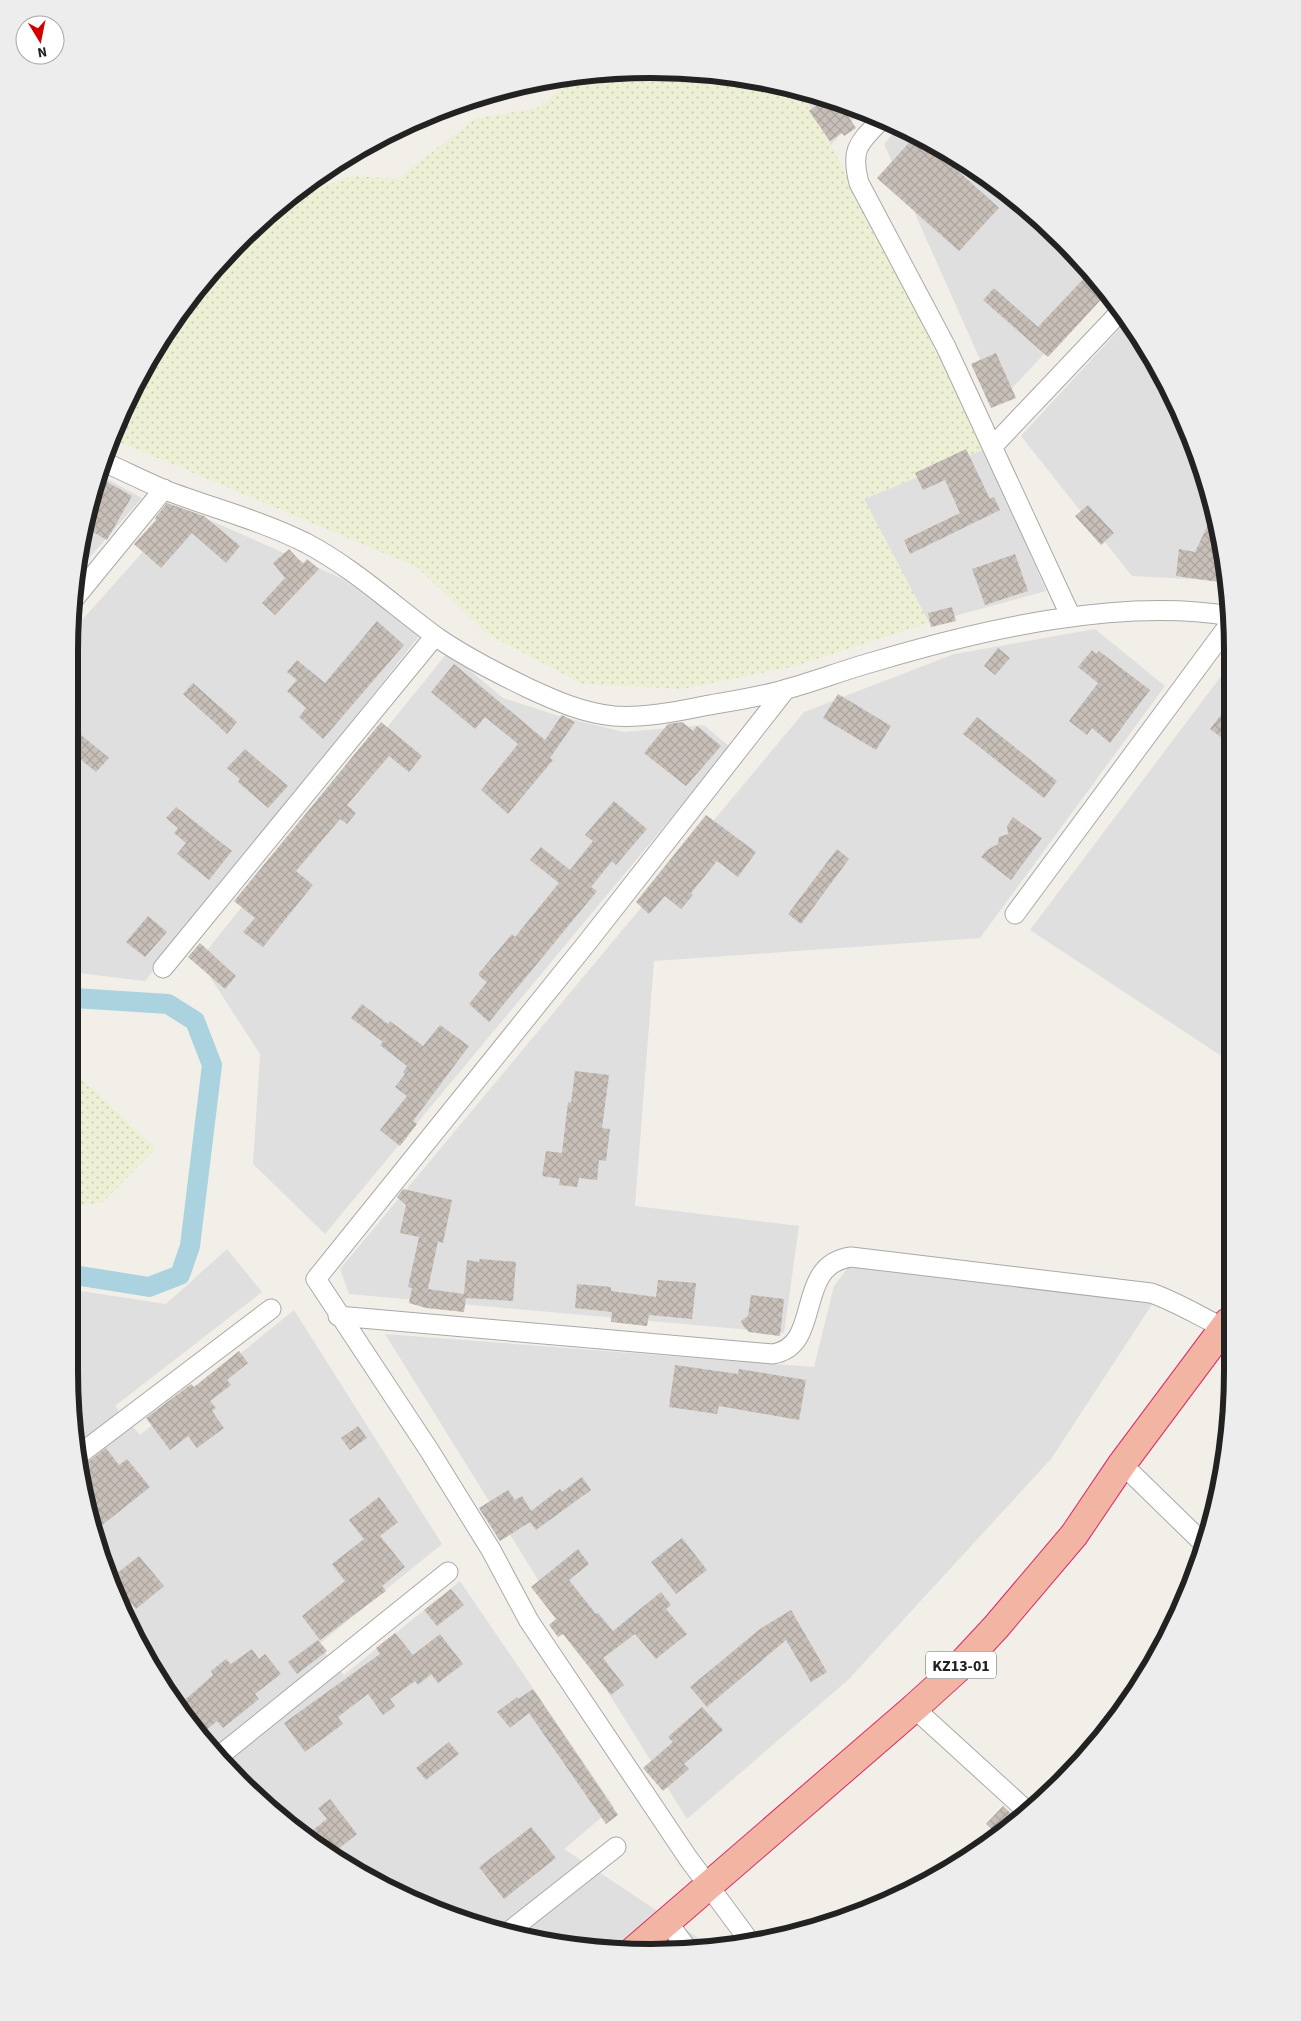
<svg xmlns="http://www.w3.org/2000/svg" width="1301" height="2021" font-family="'Source Sans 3',sans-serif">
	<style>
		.residential { fill: #e0dfdf }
		.farmland { fill: url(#farmland-dots) }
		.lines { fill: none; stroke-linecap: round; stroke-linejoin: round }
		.canal { stroke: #aad3df; stroke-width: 20 }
		.building { fill: url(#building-cross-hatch) }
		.minor-casing { stroke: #a9a9a9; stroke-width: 21 }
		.trunk-casing { stroke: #dc2a67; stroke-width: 30 }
		.minor { stroke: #fff; stroke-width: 19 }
		.trunk { stroke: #f2b4a3; stroke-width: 28 }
		.labels { text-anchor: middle; stroke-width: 4.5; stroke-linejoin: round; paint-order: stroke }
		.shield { fill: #fff; stroke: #646464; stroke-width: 1 }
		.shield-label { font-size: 16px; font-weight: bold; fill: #222 }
		.rim { fill: none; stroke: #222; stroke-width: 6 }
	</style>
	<defs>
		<pattern id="farmland-dots" width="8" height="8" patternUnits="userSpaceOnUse" patternTransform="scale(1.25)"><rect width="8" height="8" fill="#eef0d5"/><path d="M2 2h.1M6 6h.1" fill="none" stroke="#ccceb7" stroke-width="1.8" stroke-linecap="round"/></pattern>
		<pattern id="building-cross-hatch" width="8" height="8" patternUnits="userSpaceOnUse" patternTransform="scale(1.25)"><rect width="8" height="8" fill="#c7bfb8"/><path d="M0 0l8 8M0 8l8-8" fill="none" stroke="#aba49e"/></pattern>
	</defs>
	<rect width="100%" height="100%" fill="#f2efe9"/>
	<!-- residential -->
	<path class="residential" d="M800 88 801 89 861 111 831 145Z
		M900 126 1005 189 1105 289 999 402 884 144Z
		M1127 321 1172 393 1212 500 1226 581 1132 576 1021 436Z
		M985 449 1046 591 929 623 864 499Z
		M100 475 142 498 74 575Z
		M182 508 341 578 420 635 145 981 79 973 74 969V629Z
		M1095 629 1165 686 980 938 654 961 635 1206 799 1226 784 1333 349 1294 340 1269 804 712 954 654Z
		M448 652 503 698 562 717 624 732 704 725 730 747 325 1234 253 1164 260 1054 199 960Z
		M1231 663 1229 1061 1030 930Z
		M227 1249 262 1292 115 1406 140 1435 294 1310 442 1544 318 1645 344 1675 460 1581 614 1807 564 1849 709 1945 650 1952 537 1941 463 1921 393 1892 297 1832 239 1782 167 1694 100 1557 74 1447V1290L166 1304Z
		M850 1265 1153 1303 1051 1459 849 1679 687 1819 385 1334 814 1367 834 1286Z"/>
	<!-- farmland -->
	<path class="farmland" d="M689 70 800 88 831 145 985 449 864 499 929 623 792 667 682 689 583 684 487 634 417 567 110 438 113 428 189 296 267 213 285 200 353 176 398 179 474 119 537 108 582 73Z
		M74 1072 156 1148 103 1202 74 1207Z"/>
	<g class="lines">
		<!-- canal -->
		<path class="canal" d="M74 998 168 1004 195 1021 212 1065 190 1246 180 1275 149 1287 74 1275"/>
	</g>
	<!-- building -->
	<path class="building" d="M827 98 831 100 842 115 845 112 856 128 844 136 842 133 830 141 809 111Z
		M917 134 999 208 959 251 877 178Z
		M1089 273 1108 292 1048 357 983 300 994 288 1038 327Z
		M996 353 1016 398 991 408 971 364Z
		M966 449 990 499 994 497 1000 510 910 554 904 540 960 513 945 480 923 490 915 473Z
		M100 478 132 496 107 540 86 528Z
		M167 503 204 516 240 546 226 563 192 533 161 568 134 544 156 520 155 518Z
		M1088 505 1114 533 1101 545 1075 516Z
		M1214 512 1226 583 1176 576 1179 549 1195 552Z
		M289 549 303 564 307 559 319 569 275 615 262 603 285 578 273 563Z
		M1015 554 1028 591 985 605 972 569Z
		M952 607 956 621 931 627 928 613Z
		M377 621 404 645 323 739 299 717 306 708 287 691 297 680 287 672 297 660 325 683Z
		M998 648 1010 658 995 675 984 666Z
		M1092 650 1096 654 1099 651 1150 690 1110 743 1092 728 1087 735 1069 721 1098 683 1078 667Z
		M454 664 545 740 562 715 575 722 550 758 553 760 508 814 481 790 518 744 485 717 475 729 431 692Z
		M193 683 237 722 227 734 183 694Z
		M838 694 891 726 876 750 823 718Z
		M1231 702 1230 744 1210 729Z
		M977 717 1057 781 1044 798 963 734Z
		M381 722 422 756 409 772 389 756 347 805 356 813 347 824 340 819 296 871 313 885 263 947 243 932 255 918 234 901Z
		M682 722 693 731 697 726 721 746 686 786 644 753 668 724Z
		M74 729 109 758 96 772 74 754Z
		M245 749 288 786 268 808 238 782 240 779 227 768Z
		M614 801 647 829 616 865 612 861 591 887 597 891 489 1022 469 1004 487 982 479 976V973L512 934 515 937 559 883 530 860 541 847 570 870 593 841 585 835Z
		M176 807 232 851 209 880 177 854 186 843 174 833 178 828 166 818Z
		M706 815 756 852 738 877 717 861 691 893 693 895 681 909 665 896 649 914 636 902Z
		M1013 817 1042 838 1011 880 981 857 987 850 998 844 999 837 1008 834 1007 826Z
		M837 849 849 859 801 924 788 914Z
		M148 916 167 932 145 957 126 942Z
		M200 943 236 976 225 989 188 957Z
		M362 1004 388 1024 390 1021 423 1046 440 1025 469 1046 413 1121 417 1124 400 1146 380 1130 407 1096 395 1087 405 1074 403 1072 407 1066 380 1045 383 1042 351 1018Z
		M575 1071 609 1075 602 1128 610 1129 606 1161 599 1160 597 1180 579 1178 577 1187 559 1185 560 1179 542 1176 546 1151 562 1153 568 1102 571 1103Z
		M403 1189 452 1200 443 1243 438 1241 428 1289 464 1294 467 1260 479 1262 480 1259 516 1262 513 1301 466 1298 464 1312 426 1308 409 1303 412 1288 408 1287 419 1237 400 1233 406 1205 397 1197Z
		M658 1280 696 1283 692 1319 649 1315 647 1326 611 1322 612 1312 575 1308 577 1284 611 1287V1291L656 1297Z
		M751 1295 784 1299 780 1336 749 1332 744 1327 741 1321 748 1316Z
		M239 1351 248 1363 227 1380 231 1385 210 1401 216 1408 212 1411 224 1428 197 1448 188 1436 170 1450 146 1418 191 1384 194 1387Z
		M675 1365 738 1374 739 1369 806 1380 799 1420 719 1406 717 1414 669 1407Z
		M358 1426 367 1438 350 1450 341 1438Z
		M106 1448 119 1465 127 1459 150 1487 101 1526H98L90 1516 79 1469Z
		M582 1477 591 1490 536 1530 530 1522 500 1541 479 1508 508 1490 515 1500 522 1496 531 1511 560 1489 562 1492Z
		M379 1497 398 1522 380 1536 405 1567 382 1586 386 1591 320 1640 302 1616 345 1581 332 1564 364 1539 349 1520Z
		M682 1538 707 1570 676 1594 651 1562Z
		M578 1549 589 1564 569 1580 596 1614 598 1613 613 1631 661 1592 671 1605 666 1609 687 1634 656 1659 635 1634 603 1658 624 1685 611 1695 563 1634 558 1637 549 1625 556 1619 531 1587Z
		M139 1556 164 1586 136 1609 111 1578Z
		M451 1589 464 1605 437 1626 424 1610Z
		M791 1610 827 1672 811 1682 786 1640 707 1707 690 1687 760 1629Z
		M395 1633 413 1655 440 1634 463 1664 438 1683 431 1674 418 1685 415 1681 390 1699 395 1706 383 1715 368 1694 338 1717 343 1724 305 1752 284 1723 380 1654 376 1648Z
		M318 1640 327 1651 297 1674 288 1662Z
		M252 1649 259 1659 265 1654 281 1674 255 1694 259 1699 223 1728 217 1721 200 1735 177 1707 213 1675 211 1671 226 1659 231 1664Z
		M533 1689 618 1815 606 1824 529 1713 510 1728 497 1712 517 1697 518 1699Z
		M702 1707 723 1730 684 1764 689 1769 663 1791 643 1768 673 1742 668 1737Z
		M449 1742 459 1754 426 1780 416 1768Z
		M330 1799 357 1834 332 1854 304 1837 327 1819 318 1808Z
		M1003 1806 1018 1820 998 1835 986 1824Z
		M531 1827 556 1858 504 1899 479 1867Z"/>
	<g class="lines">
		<!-- minor casing -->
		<g class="minor-casing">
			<path id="minor" d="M882 119C859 143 850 148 859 183L946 347 1071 617
				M993 446 1121 311
				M104 462C124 471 144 481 165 490 212 508 260 520 306 543 355 569 394 606 438 638 467 658 497 673 528 688 556 701 583 713 614 716 644 718 675 712 704 706 732 701 760 697 787 689 816 681 844 670 873 662 980 630 1120 597 1231 616
				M74 599 164 489
				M1015 914 1231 622
				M163 968 435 636
				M338 1316 773 1354C824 1345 793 1265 851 1257L1151 1293C1177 1302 1199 1316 1224 1328
				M76 1457 271 1309
				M1122 1464 1202 1542
				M914 1708 1028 1812
				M218 1757 448 1572
				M667 1921 686 1947
				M507 1933 616 1847
				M748 1939 688 1858 529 1621 491 1550 429 1450 316 1279 586 944 786 689"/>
		</g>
		<!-- trunk casing -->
		<g class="trunk-casing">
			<path id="trunk" d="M633 1951 914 1708 956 1670 996 1627 1074 1535 1122 1464 1228 1322"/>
		</g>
		<!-- minor -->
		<use href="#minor" class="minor"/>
		<!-- trunk -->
		<use href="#trunk" class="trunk"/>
	</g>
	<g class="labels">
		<!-- shield labels -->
		<rect class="shield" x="926" y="1651.5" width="70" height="27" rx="4"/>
		<g class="shield-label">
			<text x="961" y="1671">KZ13-01</text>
		</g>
	</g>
	<!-- crop -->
	<path d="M0 0H1301V2021H0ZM651 78H651A573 573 0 0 1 1224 651V1371A573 573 0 0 1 651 1944H651A573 573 0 0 1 78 1371V651A573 573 0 0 1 651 78Z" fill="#ededed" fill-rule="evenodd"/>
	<path class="rim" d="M651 78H651A573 573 0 0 1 1224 651V1371A573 573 0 0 1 651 1944H651A573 573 0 0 1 78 1371V651A573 573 0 0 1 651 78Z"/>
	<!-- north arrow -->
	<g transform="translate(40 40) rotate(170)"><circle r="24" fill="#ffffff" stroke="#a7a7a7"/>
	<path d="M0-4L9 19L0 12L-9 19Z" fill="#d40000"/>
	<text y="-8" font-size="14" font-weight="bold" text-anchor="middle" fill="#222222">N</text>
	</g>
</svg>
